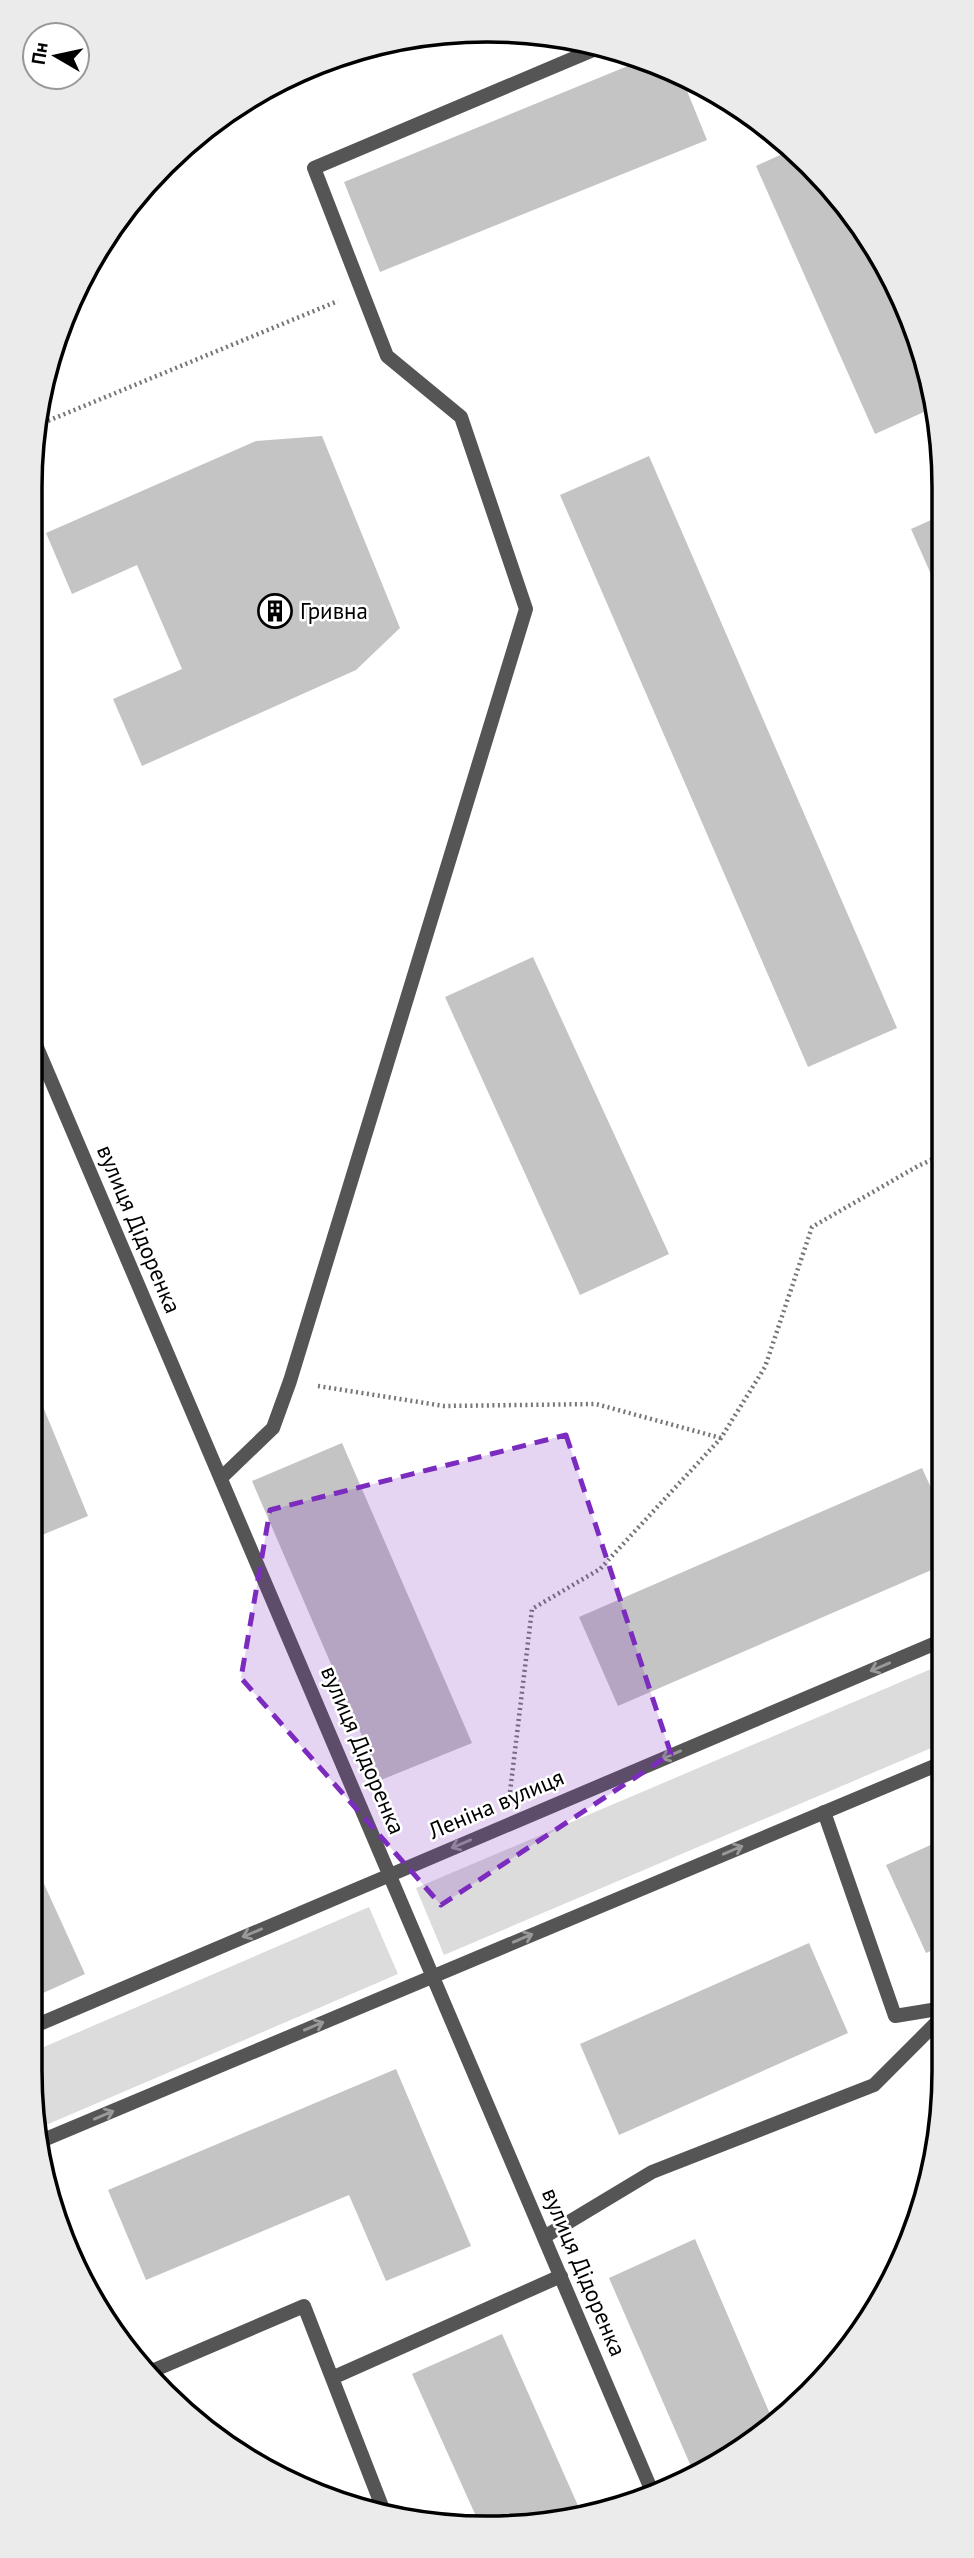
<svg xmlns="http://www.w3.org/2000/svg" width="974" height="2558" font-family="'PT Sans',sans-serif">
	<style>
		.green { fill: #dcdcdc }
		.building { fill: #c4c4c4 }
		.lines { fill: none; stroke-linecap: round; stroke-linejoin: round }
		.path { stroke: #777; stroke-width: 4.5; stroke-dasharray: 2 3.5; stroke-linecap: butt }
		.lane { stroke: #555; stroke-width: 14 }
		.street { stroke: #555; stroke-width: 14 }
		.oneway { stroke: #999 }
		.marked { fill: #7b2cbf; fill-opacity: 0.2; stroke: #7b2cbf; stroke-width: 5; stroke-dasharray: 14 9; stroke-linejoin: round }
		.labels { text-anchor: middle; stroke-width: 5; stroke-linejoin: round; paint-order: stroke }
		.poi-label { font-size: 23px; fill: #000; stroke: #fff; text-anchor: start }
		.street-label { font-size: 23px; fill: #000; stroke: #fff }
		.rim { fill: none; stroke: #000; stroke-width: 3.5 }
	</style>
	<rect width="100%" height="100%" fill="#fff"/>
	<!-- green -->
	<path class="green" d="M943 1664V1743L444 1955 416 1888Z
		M369 1907 398 1974 39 2128 30 2071V2053Z"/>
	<!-- building -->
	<path class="building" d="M640 61 683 81 707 140 380 272 344 182Z
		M733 103 741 107 755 119 742 125Z
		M791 150 831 186 909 312 935 407 875 434 756 166Z
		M322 436 400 628 356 670 142 766 113 699 182 669 137 565 72 594 46 533 256 441Z
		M649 456 897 1028 808 1067 560 495Z
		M940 516 941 597 911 529Z
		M533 957 669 1254 580 1295 445 997Z
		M30 1375 88 1516 30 1540Z
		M342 1443 472 1743 381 1780 252 1481Z
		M922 1468 943 1514V1565L618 1706 579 1617Z
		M944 1839V1945L926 1953 886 1865Z
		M30 1853 85 1974 30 1999Z
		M809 1943 848 2033 619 2135 580 2044Z
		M396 2069 471 2246 386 2281 349 2195 146 2280 108 2190Z
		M695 2239 773 2421 741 2451 693 2471 609 2278Z
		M502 2334 583 2517 577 2519 479 2523 412 2374Z"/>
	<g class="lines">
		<!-- path -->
		<path class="path" d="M38 425 338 301
			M318 1386 444 1406 596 1404 721 1438
			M510 1792 532 1609 600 1569 721 1438 765 1367 812 1227 918 1166 942 1155"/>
		<!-- lane -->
		<path class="lane" d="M221 1478 273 1428 290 1381 526 609 461 417 387 356 314 168 605 45
			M824 1812 895 2016 944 2008
			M544 2237 652 2172 874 2085 944 2015
			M145 2374 304 2306 383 2509
			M332 2378 561 2276"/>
		<!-- street -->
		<path class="street" d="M30 1031 651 2489
			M30 2028 943 1640
			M41 2141 944 1762"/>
	</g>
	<!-- one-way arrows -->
	<defs><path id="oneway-shaft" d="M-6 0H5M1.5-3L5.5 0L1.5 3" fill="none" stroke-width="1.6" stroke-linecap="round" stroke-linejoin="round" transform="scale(1.75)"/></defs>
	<g class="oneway">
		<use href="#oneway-shaft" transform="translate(880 1667) rotate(157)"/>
		<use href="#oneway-shaft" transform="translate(671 1755) rotate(157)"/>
		<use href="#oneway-shaft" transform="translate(461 1844) rotate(157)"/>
		<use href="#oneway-shaft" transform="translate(733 1850) rotate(-23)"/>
		<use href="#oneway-shaft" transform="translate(252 1933) rotate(157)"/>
		<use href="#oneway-shaft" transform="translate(523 1938) rotate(-23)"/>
		<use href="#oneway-shaft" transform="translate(314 2026) rotate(-23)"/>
		<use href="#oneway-shaft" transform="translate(104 2115) rotate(-23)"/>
	</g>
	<!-- marked area -->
	<path class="marked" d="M566 1435 671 1754 441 1905 241 1678 270 1510Z"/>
	<!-- icons -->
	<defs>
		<g id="building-ring" transform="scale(1.75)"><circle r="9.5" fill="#fff" stroke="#000" stroke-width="1.5"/><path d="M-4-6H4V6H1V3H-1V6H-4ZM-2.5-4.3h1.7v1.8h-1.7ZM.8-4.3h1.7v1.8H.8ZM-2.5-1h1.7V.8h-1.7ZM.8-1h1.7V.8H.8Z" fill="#000"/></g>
	</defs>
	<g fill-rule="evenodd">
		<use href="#building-ring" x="275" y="611"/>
	</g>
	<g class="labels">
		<!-- poi labels -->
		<g class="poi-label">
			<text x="300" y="619">Гривна</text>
		</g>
		<!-- street labels -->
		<g class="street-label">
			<text transform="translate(139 1229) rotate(67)" y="8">вулиця Дідоренка</text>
			<text transform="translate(363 1750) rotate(67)" y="8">вулиця Дідоренка</text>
			<text transform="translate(496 1804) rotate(-23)" y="8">Леніна вулиця</text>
			<text transform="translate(584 2272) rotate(67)" y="8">вулиця Дідоренка</text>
		</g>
	</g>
	<!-- crop -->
	<path d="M0 0H974V2558H0ZM487 42H487A445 445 0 0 1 932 487V2071A445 445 0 0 1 487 2516H487A445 445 0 0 1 42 2071V487A445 445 0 0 1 487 42Z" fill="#ebebeb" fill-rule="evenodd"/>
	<path class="rim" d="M487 42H487A445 445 0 0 1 932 487V2071A445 445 0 0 1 487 2516H487A445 445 0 0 1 42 2071V487A445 445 0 0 1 487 42Z"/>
	<!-- north arrow -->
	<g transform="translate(56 56) rotate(279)"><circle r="33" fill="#ffffff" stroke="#999999" stroke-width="2"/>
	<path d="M0-5L12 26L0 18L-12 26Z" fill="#000000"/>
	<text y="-10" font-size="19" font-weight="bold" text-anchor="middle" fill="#000000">Пн</text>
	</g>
</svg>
